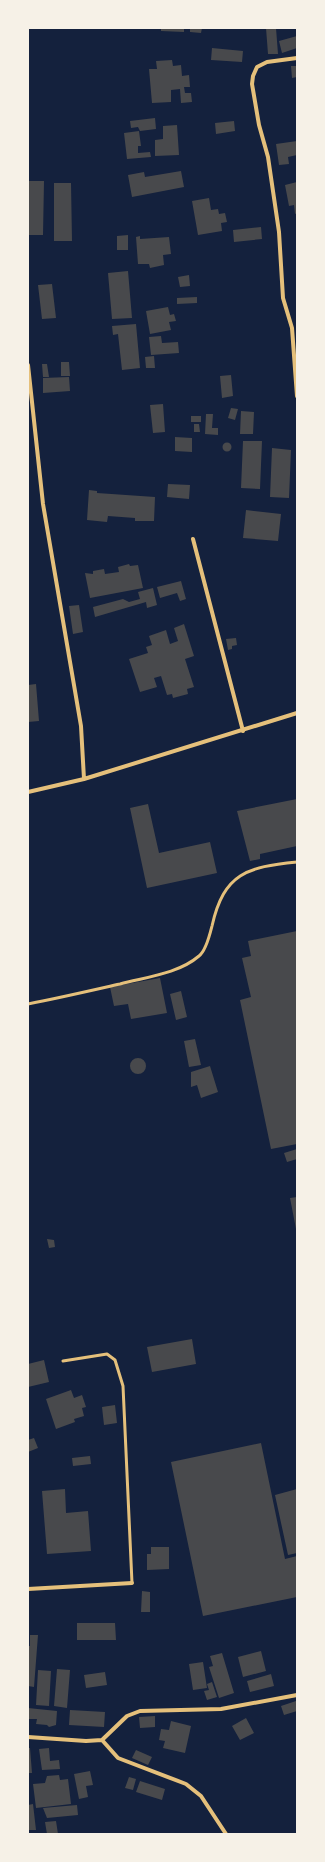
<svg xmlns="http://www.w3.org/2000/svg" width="325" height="1862" font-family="'Noto Sans',sans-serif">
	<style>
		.building { fill: #48494c }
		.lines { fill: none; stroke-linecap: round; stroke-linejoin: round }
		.service { stroke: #e5c07b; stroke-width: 3 }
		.minor { stroke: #e5c07b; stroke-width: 4 }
	</style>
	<rect width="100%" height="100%" fill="#14213d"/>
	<!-- building -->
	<path class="building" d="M161 28H184V32L161 31Z
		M190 28H202L201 33 190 32Z
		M266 28H276L278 54H268Z
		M297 36V48L282 53 279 41Z
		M212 48 243 51 242 62 211 60Z
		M172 60 173 66 181 65 182 76 189 75 190 87H184L185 93H191L192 102 181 103 180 89 171 90V102L152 103 149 69H157L156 61Z
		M291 66H297V77L292 78Z
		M155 118 156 129 140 131 138 127 131 128 130 121Z
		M234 121 235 131 216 134 215 123Z
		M177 125 179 155 155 156V140L163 139V126Z
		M139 131 141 146H138V153L150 152 151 157 127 159 124 133Z
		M297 141V155L288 157 289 164 279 165 276 144Z
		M181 171 184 187 132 197 128 175 144 172 145 177Z
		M28 181H44L43 235H28Z
		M297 182V213L295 214 294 205 289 206 285 185Z
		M54 183H71L72 241H54Z
		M209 198 211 210 218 209 219 214 225 213 227 222 221 223 222 231 198 235 192 201Z
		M261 227 262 239 234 242 233 230Z
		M128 235V250H117V236Z
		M140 236V239L169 237 171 254 163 255 164 265 150 268 149 264H138L136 237Z
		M128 271 132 318 112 319 108 273Z
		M189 275 190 286 180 287 178 277Z
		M52 284 56 318 42 319 38 285Z
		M197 297V303L177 304V298Z
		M168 307 170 315 174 314 176 321 169 322 171 330 150 334 146 311Z
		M136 324 140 368 122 370 118 334 113 335 112 326Z
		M161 336 162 343 178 342 179 353 151 355 149 337Z
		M154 356 155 368H146L145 357Z
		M61 362H69L70 376H61Z
		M42 364H47L49 377H43Z
		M231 375 233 396 222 398 220 376Z
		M69 377 70 391 43 393V378Z
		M163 404 165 432 153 433 150 405Z
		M231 408 238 409 235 420 228 418Z
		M241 411 254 412 253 434H240Z
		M206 414H213L212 428H218V435L205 434Z
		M191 416H201V422H191Z
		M194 424H199L200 432H194Z
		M175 437 192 438V452L175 451Z
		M243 441H262L260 489 241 488Z
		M222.5 447a4.5 4.5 0 1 1 9 0a4.5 4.5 0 1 1-9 0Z
		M272 448 291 450 289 498 270 497Z
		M168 484 190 485 189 499 167 497Z
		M89 490 97 491V493L155 497 154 521H135V518L108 516 107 522 87 520Z
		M246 510 281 514 278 541 243 538Z
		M129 564 130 566 138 565 143 588 90 598 85 573 93 574V571L104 569 105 574 119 572 118 567Z
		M181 581 186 599 180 601 177 593 160 598 157 587Z
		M153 588 157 605 147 608 146 602 95 617 93 607 123 599 129 602 140 599 138 592Z
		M79 605 83 632 73 634 69 606Z
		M184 624 194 656 185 659 194 687 187 689 188 694 173 698 172 694 167 695 161 676 154 678 157 687 140 692 129 659 148 653 146 647 152 645 149 636 166 630 170 644 178 641 174 628Z
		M236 638 237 645 232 646V649L228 650 226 639Z
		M36 684 39 721 28 722V685Z
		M297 799V846L260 854V859L250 861 237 811Z
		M148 804 159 853 210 842 217 873 147 888 130 808Z
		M297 931V1144L271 1149 240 1000 251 997 242 958 251 956 248 941Z
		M160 978 167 1013 131 1019 128 1004 114 1006 110 987Z
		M181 991 187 1017 176 1020 170 994Z
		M195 1039 201 1065 189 1067 184 1041Z
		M130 1066a8 8 0 1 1 16 0a8 8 0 1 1-16 0Z
		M210 1066 218 1092 201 1098 197 1085 191 1087V1072Z
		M297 1149V1159L287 1162 284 1153Z
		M297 1197V1228L296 1229 290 1198Z
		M47 1239 54 1240 55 1247 49 1248Z
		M192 1339 196 1364 152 1372 147 1347Z
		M44 1360 49 1382 28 1387V1364Z
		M71 1390 74 1398 82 1395 86 1407 82 1408 84 1416 74 1419 75 1422 56 1429 46 1399Z
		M115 1405 117 1423 104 1425 102 1407Z
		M34 1438 38 1448 28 1452V1440Z
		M261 1443 285 1559 297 1556V1597L203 1616 171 1462Z
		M90 1456 91 1464 73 1466 72 1458Z
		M65 1489 66 1513 88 1511 91 1551 47 1554 42 1491Z
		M297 1489V1553L288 1555 275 1495Z
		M151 1547H169V1569L147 1570V1554H151Z
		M142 1591 150 1592V1612H141Z
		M77 1623H115L116 1640H77Z
		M30 1635H38L34 1687 28 1686V1646H30Z
		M261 1651 266 1671 243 1677 238 1657Z
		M222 1653 234 1693 219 1698 209 1667 213 1666 210 1656Z
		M203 1662 207 1688 193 1690 189 1664Z
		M57 1669 70 1670 67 1708 54 1706Z
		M38 1670 51 1671 49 1706 36 1705Z
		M105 1672 107 1685 86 1688 84 1675Z
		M271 1674 274 1686 250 1692 247 1681Z
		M212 1682 217 1697 207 1700 204 1691 209 1690 207 1684Z
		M296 1701 297 1711 284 1715 281 1706Z
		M28 1708 57 1711 56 1725 49 1727 47 1725 36 1724 37 1719H28Z
		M70 1710 105 1712 104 1727 69 1725Z
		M155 1716V1727L140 1728 139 1717Z
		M246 1718 254 1733 240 1740 232 1726Z
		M171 1721 191 1726 185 1753 163 1748 165 1741 159 1740 161 1729 169 1730Z
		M28 1748H30L32 1773H28Z
		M49 1748 50 1761 59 1760 60 1769 42 1770 39 1749Z
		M136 1750 152 1757 148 1765 132 1758Z
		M90 1771 93 1785 86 1786 88 1797 79 1799 74 1774Z
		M59 1775 60 1780 68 1779 71 1804 36 1808 33 1784 45 1783 47 1776Z
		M129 1777 136 1779 133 1790 125 1788Z
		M140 1781 165 1789 162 1800 136 1792Z
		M33 1804 36 1830H28V1805Z
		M77 1805 78 1815 47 1818 43 1808Z
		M56 1821 58 1834H47L45 1822Z"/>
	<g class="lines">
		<!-- service -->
		<path class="service" d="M28 1004C59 998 89 991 120 984 146 977 178 974 199 956 206 951 210 934 212 926 224 873 247 867 297 862
			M63 1361 107 1354 115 1360 123 1386 132 1583"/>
		<!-- minor -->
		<path class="minor" d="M297 58 267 62 257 67 253 76 252 84 259 125 268 157 279 232 283 298 292 328 297 396
			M28 365 43 504 81 726 84 779
			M193 539 243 731
			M28 792 84 779 297 713
			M28 1589 132 1583
			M28 1737 86 1741 102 1740 127 1716 140 1711 221 1709 297 1695
			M102 1740 118 1758 186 1784 201 1796 226 1834"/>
	</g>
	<!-- border -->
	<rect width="325" height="1862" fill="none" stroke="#f6f1e7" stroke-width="58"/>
</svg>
